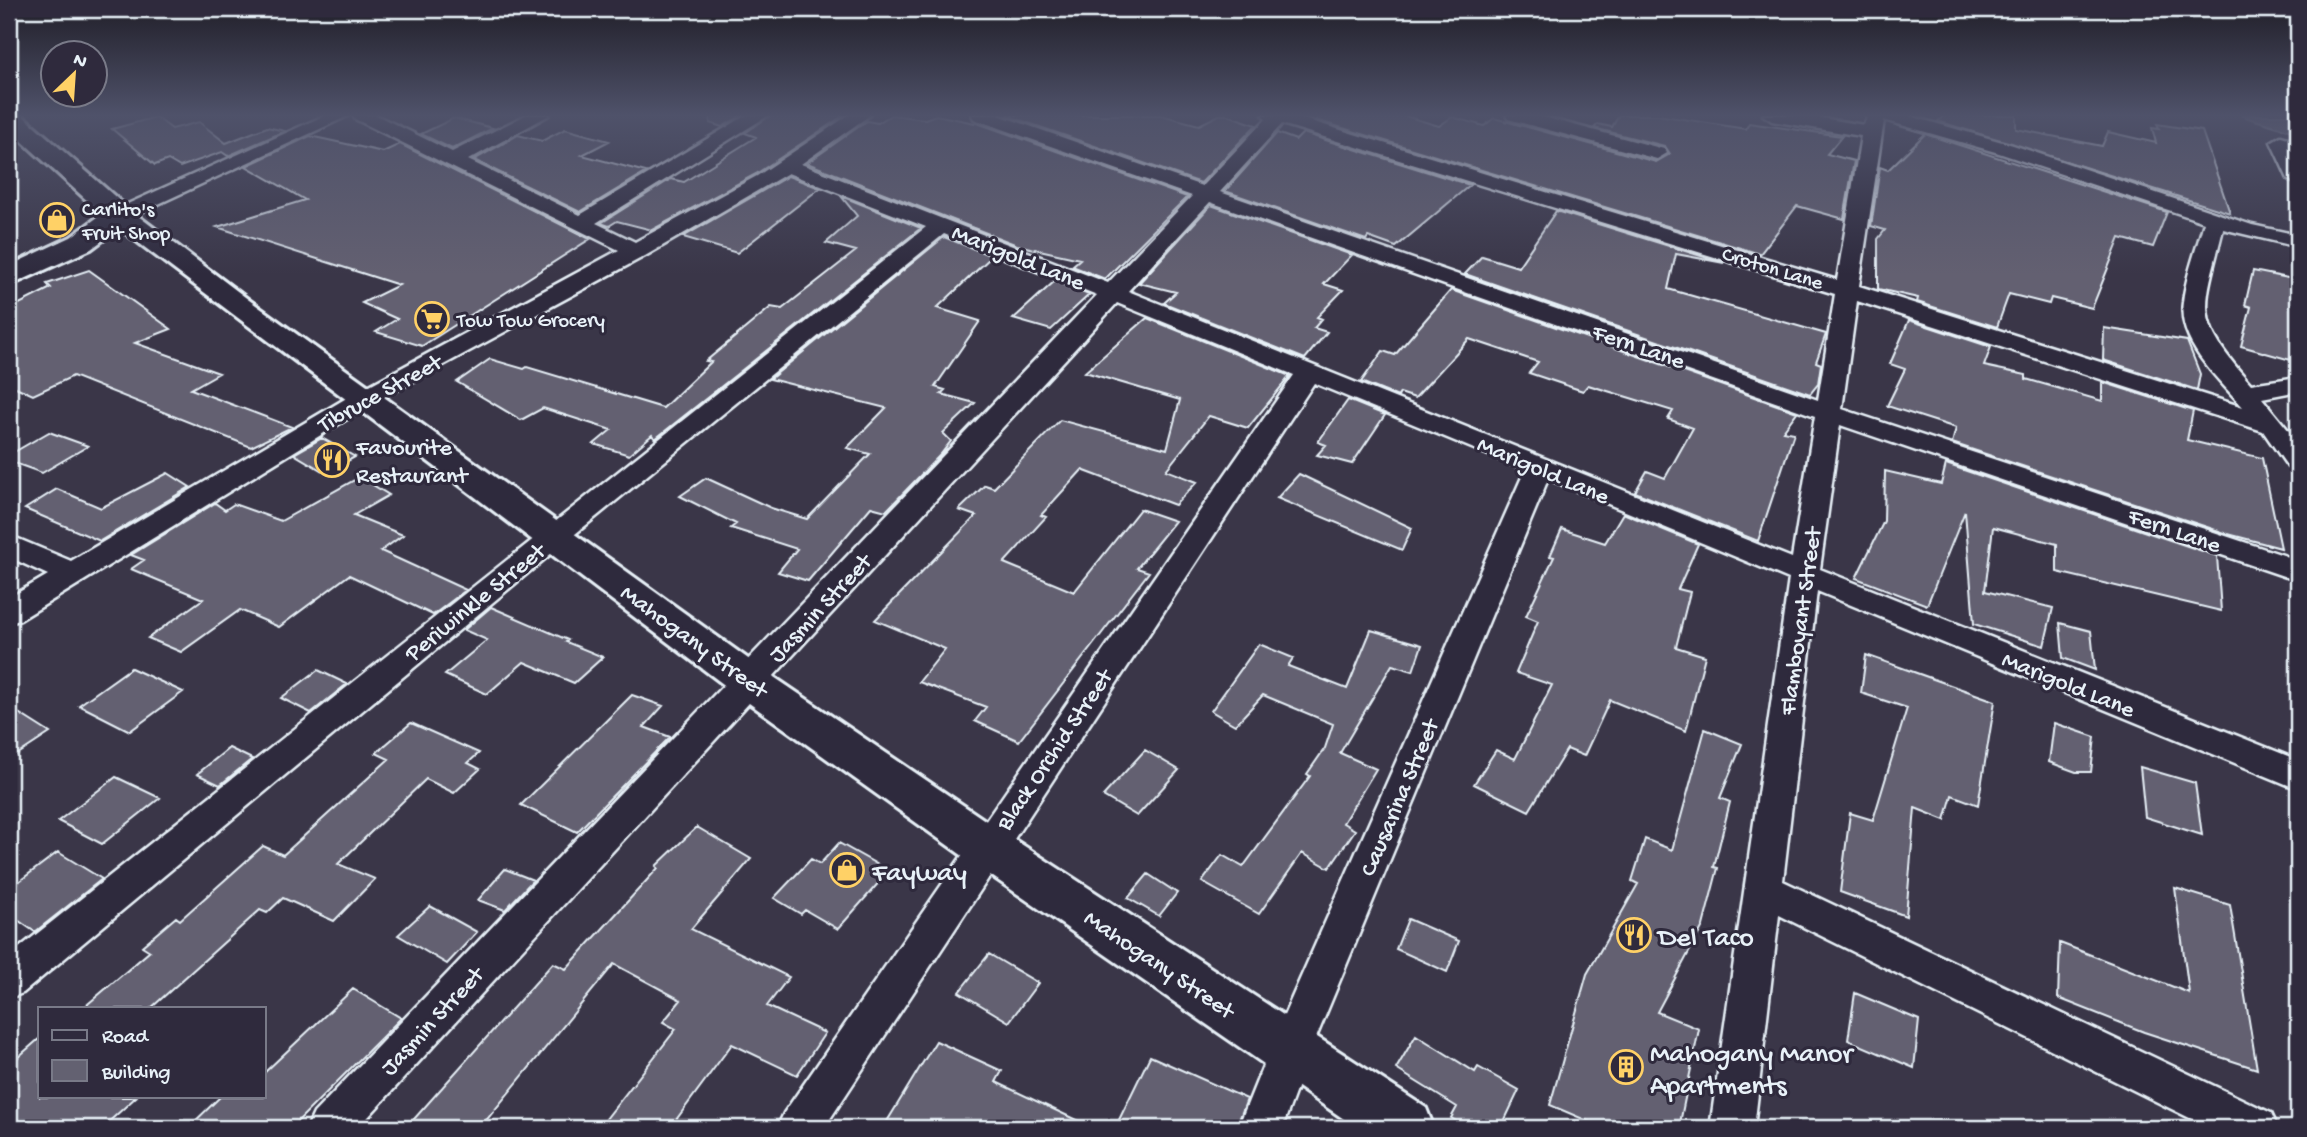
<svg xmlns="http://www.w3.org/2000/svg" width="2307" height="1137" font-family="'Gochi Hand',sans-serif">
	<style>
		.water { fill: #737482; stroke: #a2a6b1; stroke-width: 2 }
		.building { fill: #636171; stroke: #e8f1f8; stroke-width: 2 }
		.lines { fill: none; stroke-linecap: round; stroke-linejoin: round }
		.minor-casing { stroke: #e8f1f8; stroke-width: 5 }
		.tertiary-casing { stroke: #e8f1f8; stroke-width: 6 }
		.minor { fill: #2f2a3d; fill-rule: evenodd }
		.tertiary { fill: #2f2a3d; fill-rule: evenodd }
		.labels { text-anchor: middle; stroke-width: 6; stroke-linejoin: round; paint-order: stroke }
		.far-poi-label { font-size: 21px; fill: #e8f1f8; stroke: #2f2a3d; text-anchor: start }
		.far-street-label { font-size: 21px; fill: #e8f1f8; stroke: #2f2a3d }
		.street-label { font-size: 24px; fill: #e8f1f8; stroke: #2f2a3d }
		.poi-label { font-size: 24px; fill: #e8f1f8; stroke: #2f2a3d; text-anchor: start }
		.near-poi-label { font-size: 28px; fill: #e8f1f8; stroke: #2f2a3d; text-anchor: start }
	</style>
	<rect width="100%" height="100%" fill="#3a3648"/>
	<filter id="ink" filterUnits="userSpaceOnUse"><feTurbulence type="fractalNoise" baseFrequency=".0143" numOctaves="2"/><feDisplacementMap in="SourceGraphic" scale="14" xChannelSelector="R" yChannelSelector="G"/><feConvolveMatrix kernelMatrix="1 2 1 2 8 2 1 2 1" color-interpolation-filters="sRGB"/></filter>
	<g filter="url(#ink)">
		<!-- water -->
		<path class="water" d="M2242 115H2298V133L2248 118Z"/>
		<!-- building -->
		<path class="building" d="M711 115H742L722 127 710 123Z
			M771 115H844L756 174 652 230 617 221 609 226 601 223 671 179 684 182 756 137 745 133Z
			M891 115 925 119 936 115 980 124 1187 197 1105 279 1072 266 1080 259 1017 245 807 163 867 121 878 123Z
			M1006 115H1161L1199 125 1219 115H1228L1256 125 1201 183Z
			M1320 115H1402L1439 126 1452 117 1484 126 1494 118 1656 162 1670 154 1665 146 1594 128 1598 124 1612 127 1619 115H1658L1746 129 1749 123 1842 136 1827 154 1854 161 1844 219 1797 206 1760 254 1316 120Z
			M1945 115H2016V129L2102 146 2108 132 2156 143 2152 128 2159 129 2157 124 2202 131 2230 213 1938 121Z
			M156 117 172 129 199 122 226 143 267 127 285 131 228 156 222 152 180 167 168 160 155 165 112 129Z
			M454 118 493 128 452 149 421 134Z
			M565 129 609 141 582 155 646 172 580 212 474 160 518 135 542 141Z
			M1277 133 1296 140 1303 133 1470 185 1396 247 1368 237 1366 240 1225 191Z
			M1925 134 2167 212 2153 247 2120 238 2092 308 2051 298 2049 304 2009 294 1997 327 1917 302 1918 298 1878 289V239L1885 230 1871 226 1880 167 1888 170Z
			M310 136 383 152 400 144 590 239 422 346 376 332 397 319 362 303 399 285 217 227 305 200 246 166Z
			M788 176 820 188 737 253 683 237Z
			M841 196 921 228 655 439 652 435 629 455 594 444 611 430 543 408 521 420 457 382 490 359 524 369 527 367 663 408 711 362 706 361 771 307 782 309 856 251 826 243 857 216Z
			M1211 205 1352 255 1324 284 1343 290 1317 317 1322 319 1314 328 1327 332 1305 359 1164 303 1176 292 1139 283Z
			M1556 211 1724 263 1676 254 1668 289 1826 334 1816 362 1821 364 1818 384 1810 394 1465 274 1482 256 1518 267Z
			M944 237 992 256 937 308 980 321 935 387 945 390 941 394 975 403 943 433 951 441 941 454 886 511 871 507 808 581 778 572 797 549 731 528 736 524 680 496 706 478 771 508 807 519 870 454 847 448 886 408 770 379Z
			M89 270 171 329 135 343 219 373 191 389 292 427 251 447 73 376 33 395 9 384V309L51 288 47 284Z
			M2253 271 2298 280V362L2241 346 2251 307 2245 305Z
			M1055 281 1089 295 1051 330 1013 319Z
			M1451 290 1797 412 1783 431 1794 433 1758 541 1635 492 1647 471 1665 478 1693 428 1668 419 1673 411 1588 385 1583 391 1529 373 1538 362 1469 339 1415 398 1400 393 1398 397 1361 382 1383 351 1395 355Z
			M1147 318 1290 376 1248 428 1209 416 1166 470 1197 482 1175 505 1082 470 1041 515 1046 517 1004 563 1074 592 1140 509 1175 521 1137 568 1149 572 1019 741 975 721 986 707 919 682 945 649 875 620 976 516 959 510 985 485 994 488 1060 420 1167 449 1180 400 1085 372Z
			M1909 320 1991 347 1984 366 2026 375V379L2102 401V382L2193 411 2187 440 2262 458 2281 548 2228 534 1952 443 1956 428 1887 406 1905 369 1890 364Z
			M2104 328 2187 341 2200 374 2197 390 2103 360Z
			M1348 400 1385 415 1352 464 1317 455 1326 445 1318 442Z
			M49 432 88 446 42 473 9 461V455Z
			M322 438 355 457 326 473 294 454Z
			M1946 464 2217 556 2221 611 2057 572V544L1993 527 1985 591 2053 608 2044 646 1974 624 1965 511 1927 605 1856 578 1884 521 1885 471 1941 484Z
			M168 473 190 487 100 541 25 509 57 489 101 508Z
			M1299 474 1412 528 1402 550 1277 498Z
			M360 477 389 495 354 515 403 535 381 551 466 590 433 615 349 575 279 627 240 610 181 652 148 638 203 599 131 569 144 560 131 555 215 503 225 510 234 504 281 521Z
			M1623 513 1698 544 1678 589 1690 592 1676 647 1705 656 1686 731 1610 700 1584 756 1567 749 1529 811 1474 784 1496 750 1515 759 1552 685 1516 673 1538 621 1526 616 1554 557 1550 556 1562 529 1605 543Z
			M491 607 568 640 566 642 603 657 574 683 524 662 487 694 445 675 487 640 464 630Z
			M2060 623 2091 631 2095 670 2063 658Z
			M1371 630 1422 645 1413 671 1392 665 1340 753 1376 769 1343 823 1355 830 1329 868 1302 853 1259 914 1202 882 1222 855 1243 867 1310 776 1307 774 1325 748 1333 724 1263 695 1235 725 1211 711 1259 644 1293 658 1288 666 1347 689Z
			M1866 655 1995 701 1978 805 1952 795 1945 820 1915 808 1906 916 1840 892 1850 813 1873 820 1907 708 1861 693Z
			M131 668 183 692 130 731 79 705Z
			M318 670 347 684 311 713 281 698Z
			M632 695 663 706 644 727 670 737 577 832 521 805Z
			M9 707 50 733 9 760Z
			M411 723 479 753 468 763 480 769 454 793 426 779 338 864 375 879 334 921 283 898 267 913 260 910 150 1009H82L150 951 142 946 176 917 180 920 263 846 283 855 389 759 376 753Z
			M2054 723 2095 737 2091 772H2076L2049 762Z
			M1705 729 1742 744 1720 798 1730 802 1714 867 1718 868 1703 926 1657 1012 1699 1029 1679 1128H1604L1550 1105 1587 974 1638 884 1632 881 1645 839 1672 850Z
			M229 748 252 759 220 785 197 774Z
			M1145 750 1179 770 1137 816 1103 796Z
			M2140 767 2195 783 2202 835 2145 817Z
			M116 777 160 798 102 844 58 821Z
			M697 827 751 859 691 929 789 977 767 1006 825 1033 797 1075 732 1044 670 1128H599L676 1029 663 1022 681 1000 614 964 480 1128H406L553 963 566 969 658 868 656 866Z
			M839 843 889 871 838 929 805 910 801 914 774 898 811 859 820 864Z
			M58 852 102 879 35 932 9 914V889Z
			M505 869 533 880 505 910 478 900Z
			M1148 874 1177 893 1159 916 1128 898Z
			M2175 888 2230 905 2257 1069 2144 1032 2058 998 2060 943 2189 993Z
			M430 906 477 932 447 964 398 935Z
			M1408 919 1459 941 1447 972 1396 949Z
			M989 954 1038 983 1009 1022 959 992Z
			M353 989 401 1018 291 1128H188L220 1097H264V1073Z
			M1855 993 1919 1020 1914 1068 1848 1040Z
			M1416 1035 1475 1072 1478 1067 1519 1090 1501 1128H1468L1451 1118 1457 1107 1396 1069Z
			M40 1038V1097H136L102 1128H9V1065Z
			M936 1041 1002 1071 996 1082 1093 1128H883Z
			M1150 1056 1247 1099 1236 1128H1115Z"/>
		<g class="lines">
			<!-- minor casing -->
			<g class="minor-casing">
				<path id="minor" d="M326 115H350L126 219H112L109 215 112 211Z
					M353 115H376L452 152 526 115H549L468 160 580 215 747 115H769L596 223 635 242 757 176 849 115H870L801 164 1108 283 1192 196 974 119 972 115H998L1202 186 1266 119 1263 115H1291L1837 280 1861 136 1772 121 1763 115H1804L1864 125 1868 115H1906L2013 145 2252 225 2298 235V247L2223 229C2203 312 2192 317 2251 384L2298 377V391L2262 398 2298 442V469L2288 467 2263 431 1857 301 1842 409 2298 560V581L1840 425 1820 569 2298 760V789L1817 591 1783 881 2271 1113 2278 1128H2210L1779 915 1754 1128H1710L1789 579 1548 479 1311 1050 1282 1128H1238L1275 1036 1525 470 1314 383 824 1128H777L784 1113 1294 375 1117 303 358 1128H307L314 1113 1097 295 944 234 564 543 23 993 9 998V956L926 227 788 173 645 256 373 403 20 620 9 623V598L48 575 9 557V535L71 561 355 393 619 250 355 119ZM1884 120 1999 153 2204 222C2197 248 2186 275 2183 302 2177 343 2219 379 2243 407L1859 286ZM1282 124 1835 294 1818 400 1220 192ZM1210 202 1815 416 1792 558 1128 291Z
					M1506 115H1536L1664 149 1667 153 1657 159 1508 119Z
					M2281 136 2288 138 2298 158V185L2288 179 2271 142Z"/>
			</g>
			<!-- tertiary casing -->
			<g class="tertiary-casing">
				<path id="tertiary" d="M9 115H22L129 209 249 300 765 671 1004 833 1426 1108 1434 1128H1357L970 861 735 693 119 228 91 249 9 286V266L71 237 102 214 9 129Z"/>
			</g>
			<!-- minor -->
			<use href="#minor" class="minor"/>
			<!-- tertiary -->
			<use href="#tertiary" class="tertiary"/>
		</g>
	</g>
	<!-- sky -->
	<linearGradient id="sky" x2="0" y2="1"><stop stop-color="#201e28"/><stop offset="0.42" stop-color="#4f526a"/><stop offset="1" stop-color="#4f526a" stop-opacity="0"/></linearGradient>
	<rect width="2307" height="274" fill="url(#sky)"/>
	<!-- icons -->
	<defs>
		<g id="shop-ring" transform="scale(1.75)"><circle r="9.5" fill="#2f2a3d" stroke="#ffd166" stroke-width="1.5"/><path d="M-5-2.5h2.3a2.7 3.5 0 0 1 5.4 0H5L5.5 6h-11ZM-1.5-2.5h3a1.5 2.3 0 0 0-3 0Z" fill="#ffd166"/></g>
		<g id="supermarket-ring" transform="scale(1.75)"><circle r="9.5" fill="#2f2a3d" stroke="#ffd166" stroke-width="1.5"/><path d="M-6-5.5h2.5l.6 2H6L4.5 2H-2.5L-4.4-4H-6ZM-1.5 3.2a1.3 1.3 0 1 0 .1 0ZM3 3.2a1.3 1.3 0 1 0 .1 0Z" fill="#ffd166"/></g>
		<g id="restaurant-ring" transform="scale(1.75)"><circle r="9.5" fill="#2f2a3d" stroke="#ffd166" stroke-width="1.5"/><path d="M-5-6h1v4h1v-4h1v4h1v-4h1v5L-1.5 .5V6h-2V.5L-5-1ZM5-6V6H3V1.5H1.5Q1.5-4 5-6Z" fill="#ffd166"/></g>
		<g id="building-ring" transform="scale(1.75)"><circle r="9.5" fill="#2f2a3d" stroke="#ffd166" stroke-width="1.5"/><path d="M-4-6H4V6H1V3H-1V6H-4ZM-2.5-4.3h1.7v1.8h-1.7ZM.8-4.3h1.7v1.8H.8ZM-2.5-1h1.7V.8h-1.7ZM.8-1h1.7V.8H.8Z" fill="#ffd166"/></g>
	</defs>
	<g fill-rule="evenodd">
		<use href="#shop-ring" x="57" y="220"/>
		<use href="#supermarket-ring" x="432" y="319"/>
		<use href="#restaurant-ring" x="332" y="460"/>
		<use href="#shop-ring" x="847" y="870"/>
		<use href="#restaurant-ring" x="1634" y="935"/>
		<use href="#building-ring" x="1626" y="1067"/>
	</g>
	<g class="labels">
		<!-- far-poi labels -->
		<g class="far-poi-label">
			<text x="82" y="215">Carlito's<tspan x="82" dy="24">Fruit Shop</tspan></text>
			<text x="457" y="326">Tow Tow Grocery</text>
		</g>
		<!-- far-street labels -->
		<g class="far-street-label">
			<text transform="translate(1773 267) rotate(17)" y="7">Croton Lane</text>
		</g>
		<!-- street labels -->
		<g class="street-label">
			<text transform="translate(1019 256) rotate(22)" y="8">Marigold Lane</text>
			<text transform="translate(1639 345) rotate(19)" y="8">Fern Lane</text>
			<text transform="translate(379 392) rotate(-29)" y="8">Tibruce Street</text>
			<text transform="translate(1544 469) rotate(23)" y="8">Marigold Lane</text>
			<text transform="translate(2175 529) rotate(19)" y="8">Fern Lane</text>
			<text transform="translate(474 601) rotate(-39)" y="8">Periwinkle Street</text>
			<text transform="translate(819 607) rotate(-47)" y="8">Jasmin Street</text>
			<text transform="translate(1799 621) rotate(-82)" y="8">Flamboyant Street</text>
			<text transform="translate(695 640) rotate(36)" y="8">Mahogany Street</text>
			<text transform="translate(2069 683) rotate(22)" y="8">Marigold Lane</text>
			<text transform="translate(1053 749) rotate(-56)" y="8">Black Orchid Street</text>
			<text transform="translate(1398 797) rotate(-67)" y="8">Causarina Street</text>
			<text transform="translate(1160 963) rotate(34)" y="8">Mahogany Street</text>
			<text transform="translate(431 1020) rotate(-47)" y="8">Jasmin Street</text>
		</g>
		<!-- poi labels -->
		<g class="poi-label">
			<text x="356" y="454">Favourite<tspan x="356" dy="28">Restaurant</tspan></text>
		</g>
		<!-- near-poi labels -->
		<g class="near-poi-label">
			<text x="872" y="880">Fayway</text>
			<text x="1658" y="945">Del Taco</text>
			<text x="1650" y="1061">Mahogany Manor<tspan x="1650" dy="32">Apartments</tspan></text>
		</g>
	</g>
	<!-- margin -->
	<rect width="2307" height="1137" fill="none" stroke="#2f2a3d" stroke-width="35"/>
	<rect x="18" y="18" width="2272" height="1102" fill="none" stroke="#e8f1f8" stroke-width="2.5" filter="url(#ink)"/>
	<!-- legend -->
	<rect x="38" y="1007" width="228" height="91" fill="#2f2a3d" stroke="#797a88" stroke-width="2"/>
	<rect x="52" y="1030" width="35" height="10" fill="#2f2a3d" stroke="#797a88" stroke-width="2"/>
	<text x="102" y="1042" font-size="21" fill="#e8f1f8">Road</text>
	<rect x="52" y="1060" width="35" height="21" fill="#636171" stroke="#797a88" stroke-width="2"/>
	<text x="102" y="1078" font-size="21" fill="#e8f1f8">Building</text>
	<!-- north arrow -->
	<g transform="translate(74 74) rotate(25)"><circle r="33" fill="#2f2a3d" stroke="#797a88" stroke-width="2"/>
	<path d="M0-5L12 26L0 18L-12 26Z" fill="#ffd166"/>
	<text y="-10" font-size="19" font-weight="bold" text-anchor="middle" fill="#e8f1f8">N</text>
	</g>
</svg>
